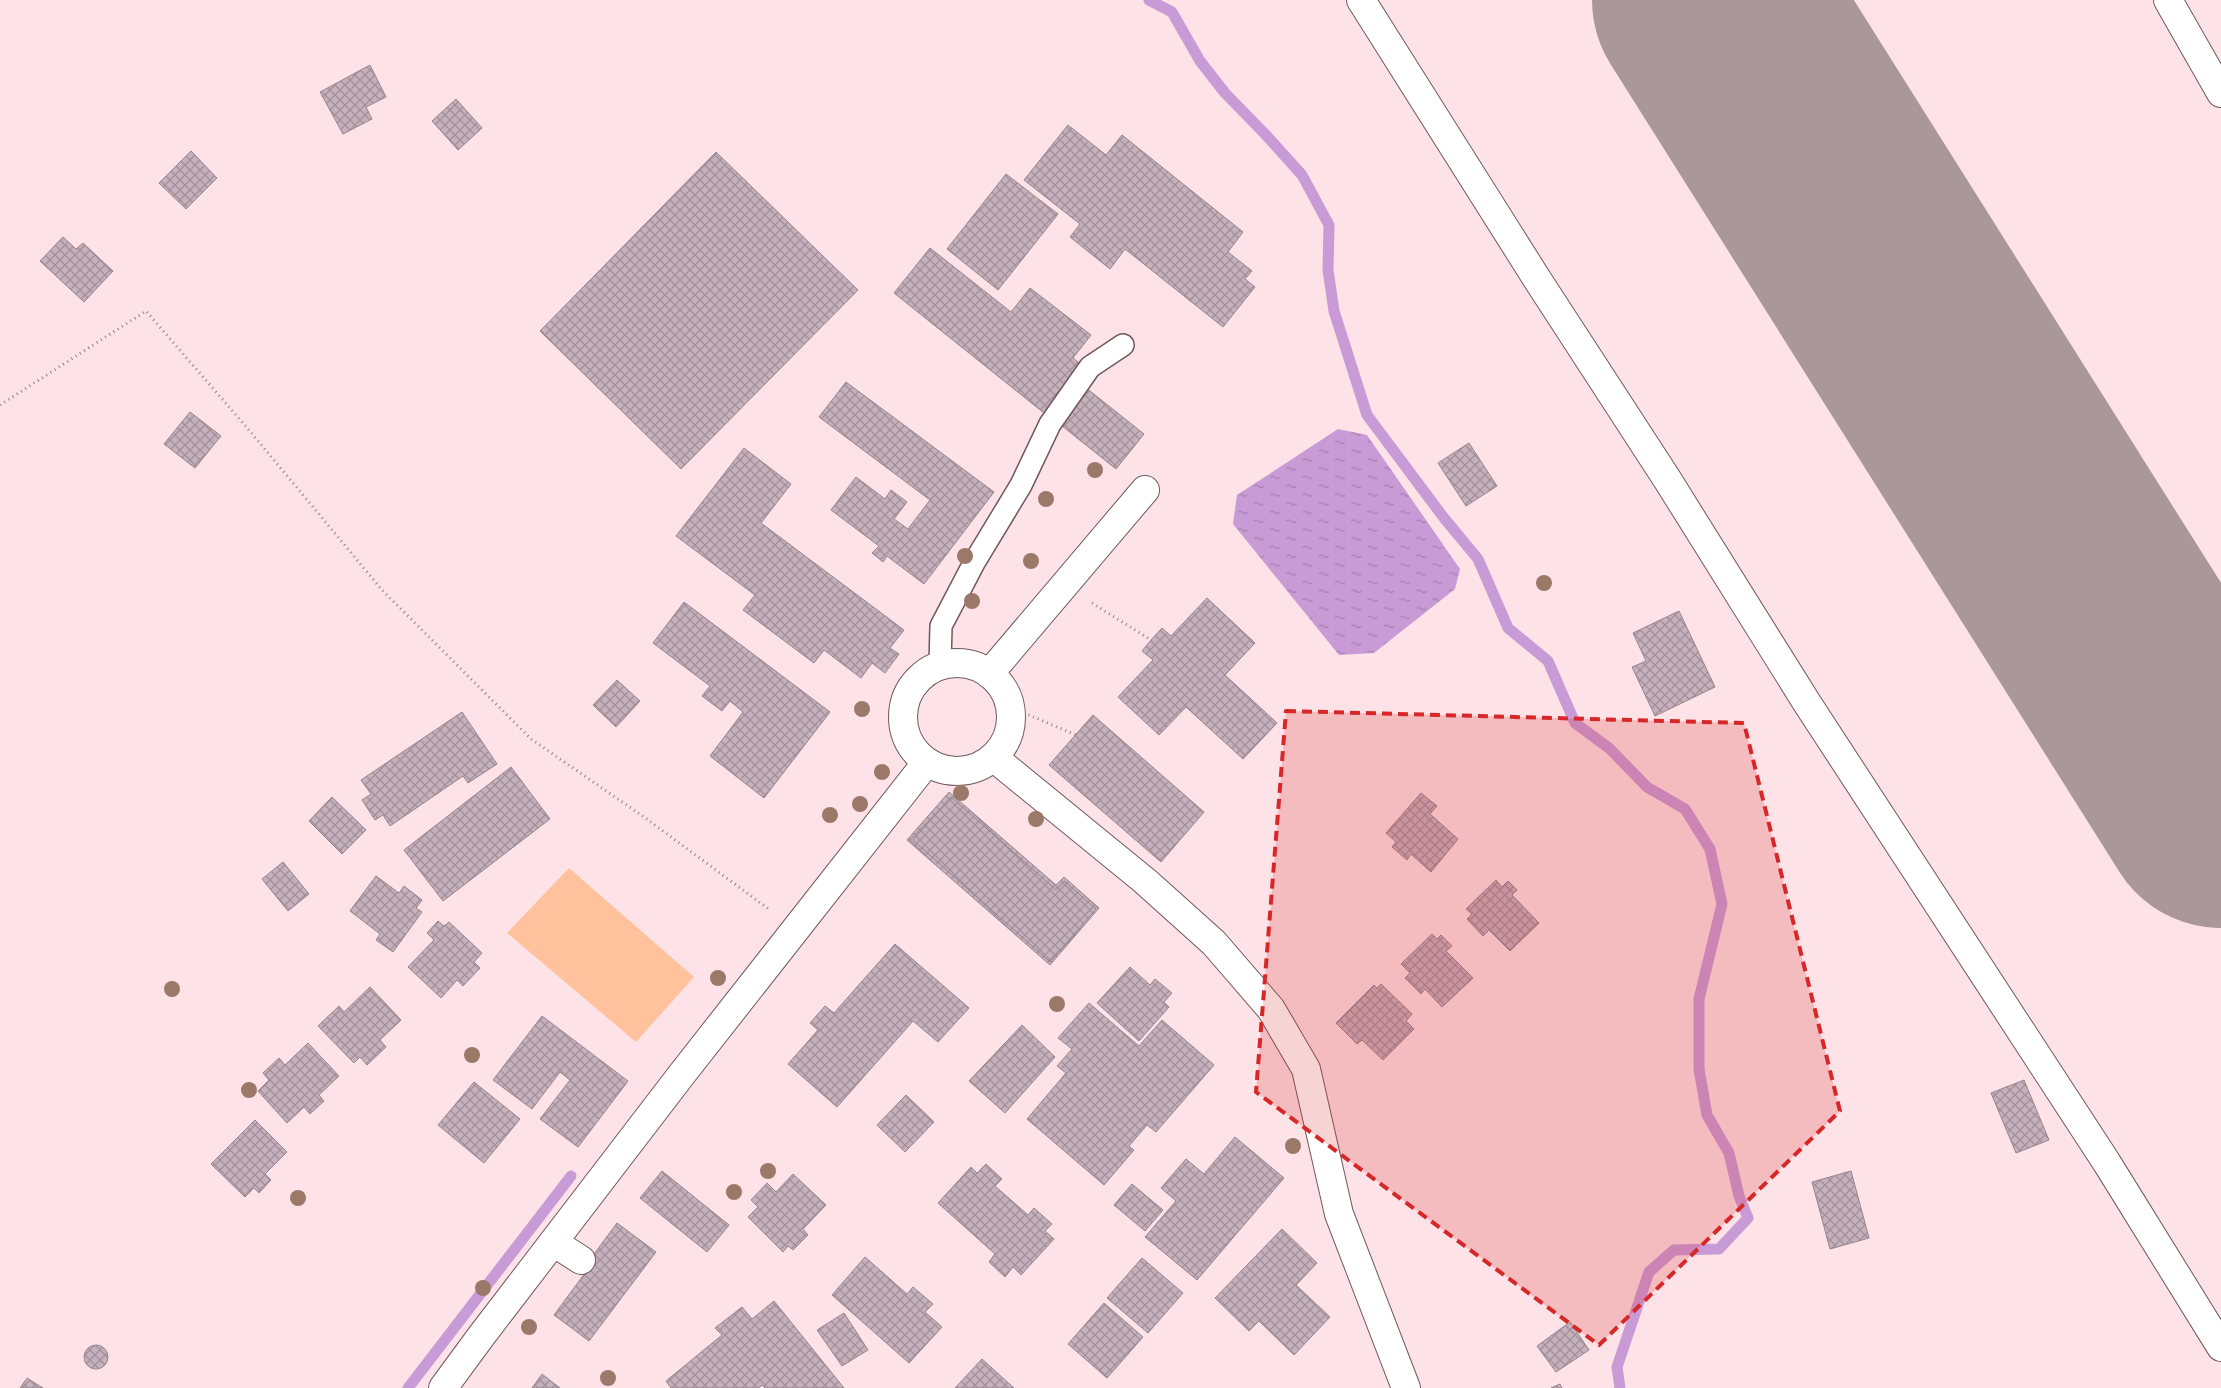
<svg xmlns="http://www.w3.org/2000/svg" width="2221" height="1388" font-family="Poppins,sans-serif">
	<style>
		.garden { fill: #ffc29c }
		.water { fill: url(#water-ripples) }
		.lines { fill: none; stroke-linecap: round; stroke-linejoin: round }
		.stream { stroke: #c99bd6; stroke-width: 11 }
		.runway { stroke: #aa979a; stroke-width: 240 }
		.building { fill: url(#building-cross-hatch); stroke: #98848f }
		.lane-casing { stroke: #6f595d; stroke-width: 24 }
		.street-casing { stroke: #6f595d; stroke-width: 30 }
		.secondary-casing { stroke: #6f595d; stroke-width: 30 }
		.path { stroke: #948285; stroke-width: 3; stroke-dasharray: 1 4; stroke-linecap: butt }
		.lane { stroke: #fff; stroke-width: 21 }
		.street { stroke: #fff; stroke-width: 28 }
		.secondary { stroke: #fff; stroke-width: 28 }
		.tree { fill: #9b7868 }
		.marked { fill: #d62828; fill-opacity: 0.2; stroke: #d62828; stroke-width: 4; stroke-dasharray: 10 6; stroke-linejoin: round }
	</style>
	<defs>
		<pattern id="water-ripples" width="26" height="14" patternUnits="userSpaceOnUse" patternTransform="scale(1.25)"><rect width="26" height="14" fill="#c99bd6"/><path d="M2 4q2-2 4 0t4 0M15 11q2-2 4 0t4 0" fill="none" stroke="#a47eae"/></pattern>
		<pattern id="building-cross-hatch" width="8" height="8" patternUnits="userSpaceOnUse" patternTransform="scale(1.25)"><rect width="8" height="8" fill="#c5b0bc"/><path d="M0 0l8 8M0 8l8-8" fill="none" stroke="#a18f99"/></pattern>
	</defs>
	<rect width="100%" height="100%" fill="#fde2e7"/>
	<!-- garden -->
	<path class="garden" d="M569 868 694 977 636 1042 507 933Z"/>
	<!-- water -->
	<path class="water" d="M1338 429 1367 435 1460 569 1455 589 1374 653 1339 655 1233 524 1237 495Z"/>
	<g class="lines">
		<!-- stream -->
		<path class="stream" d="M1149 0 1172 12 1200 61 1225 93 1265 134 1302 175 1329 225 1328 270 1334 311 1367 415 1444 518 1478 559 1508 628 1548 661 1575 723 1609 748 1647 787 1685 809 1710 849 1722 904 1699 999V1069L1707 1115 1729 1153 1739 1196 1748 1218 1719 1249 1674 1250 1649 1272 1617 1367 1620 1388
			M408 1388 571 1176"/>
		<!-- runway -->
		<path class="runway" d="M1712 0 2221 808"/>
	</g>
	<!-- building -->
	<path class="building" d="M370 65 386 97 366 107 372 119 343 134 320 92Z
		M456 99 482 128 458 150 432 121Z
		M1068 125 1106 155 1122 135 1243 232 1228 252 1252 271 1245 279 1255 287 1223 327 1125 249 1110 269 1070 237 1080 224 1024 180Z
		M191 151 217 178 186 209 159 183Z
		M716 152 858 290 681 469 540 331Z
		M1006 174 1058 214 998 290 947 249Z
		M63 237 76 249 83 243 113 271 84 302 40 261Z
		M930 248 1011 312 1030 288 1091 335 1073 358 1082 365 1044 413 894 293Z
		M846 382 994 492 924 584 887 556 883 562 872 553 879 546 831 510 856 477 885 499 891 490 907 502 894 519 908 529 930 500 819 417Z
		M1085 387 1144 434 1116 469 1057 422Z
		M190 412 221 436 195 468 164 444Z
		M1469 443 1497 486 1466 506 1438 463Z
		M744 448 791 484 761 523 904 630 890 648 899 654 885 673 872 663 861 678 824 650 814 663 743 610 755 595 676 536Z
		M1207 598 1255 643 1225 675 1277 723 1243 759 1186 707 1159 735 1118 697 1153 660 1142 651 1151 640 1162 628 1171 636Z
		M684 602 830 712 764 798 710 756 743 712 730 701 722 711 702 696 710 686 653 643Z
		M1679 611 1715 687 1655 716 1632 667 1646 661 1633 633Z
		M617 680 640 701 616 727 593 705Z
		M462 712 497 764 468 783 463 776 390 826 383 815 375 820 362 800 371 794 361 780Z
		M1093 715 1204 812 1161 862 1049 765Z
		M511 767 550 819 443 901 404 850Z
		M949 792 1056 885 1064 877 1099 908 1050 965 907 840Z
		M1421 793 1437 806 1430 814 1458 839 1431 872 1411 854 1407 860 1392 847 1396 842 1386 833Z
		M332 797 366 830 342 854 309 821Z
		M951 797 1056 890 1064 881 1096 909 1050 962 913 840Z
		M283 862 309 894 288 911 262 879Z
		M376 876 399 893 404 886 422 900 416 908 422 912 393 952 376 940 380 934 350 911Z
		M1496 880 1502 887 1508 881 1517 890 1512 895 1539 923 1510 951 1489 930 1483 936 1467 919 1472 914 1466 909Z
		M438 921 444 926 449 922 482 953 474 962 480 968 463 986 457 980 441 998 408 967 434 940 427 933Z
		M1432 934 1437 939 1441 935 1452 946 1446 951 1473 978 1442 1007 1425 989 1421 994 1405 978 1410 973 1401 964Z
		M895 944 969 1008 938 1042 913 1021 837 1107 788 1064 818 1030 810 1023 825 1006 834 1013Z
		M1130 967 1150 985 1155 979 1172 993 1164 1002 1169 1007 1139 1041 1097 1003Z
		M1381 984 1412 1014 1406 1021 1414 1029 1383 1060 1362 1040 1357 1044 1336 1023 1374 985 1377 988Z
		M370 987 401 1020 380 1040 386 1047 367 1065 360 1057 354 1063 318 1026 339 1006 344 1012Z
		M1089 1003 1139 1046 1162 1020 1214 1065 1156 1132 1147 1125 1129 1146 1134 1150 1104 1185 1027 1119 1066 1073 1057 1066 1072 1049 1058 1038Z
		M542 1016 628 1081 578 1147 540 1119 570 1080 560 1072 532 1109 493 1080Z
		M1022 1025 1055 1057 1005 1113 969 1081Z
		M308 1043 339 1076 319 1095 324 1101 310 1114 304 1107 287 1123 258 1091 269 1080 263 1073 279 1058 285 1065Z
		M2024 1080 2049 1140 2016 1153 1991 1093Z
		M474 1082 520 1119 484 1163 438 1125Z
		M906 1095 934 1122 905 1152 877 1125Z
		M255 1120 287 1152 265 1174 271 1180 259 1193 254 1188 245 1197 211 1164Z
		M1235 1137 1284 1178 1197 1280 1145 1237 1176 1201 1161 1188 1186 1159 1204 1174Z
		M986 1164 1002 1179 995 1186 1028 1215 1034 1208 1052 1224 1045 1231 1054 1239 1021 1275 1013 1267 1005 1277 989 1262 995 1254 938 1203 971 1167 977 1173Z
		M662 1171 729 1225 707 1252 640 1198Z
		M1851 1171 1869 1238 1830 1249 1812 1182Z
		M793 1174 826 1205 803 1229 808 1235 793 1250 788 1246 783 1252 748 1217 758 1207 751 1200 767 1183 776 1192Z
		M1132 1184 1163 1210 1145 1231 1114 1205Z
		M617 1223 656 1252 589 1341 554 1315 585 1273 576 1266 591 1258Z
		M1282 1229 1317 1263 1296 1285 1330 1317 1294 1355 1259 1321 1249 1331 1215 1298Z
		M865 1257 907 1294 913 1287 933 1304 925 1312 942 1327 909 1363 832 1295Z
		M1142 1258 1183 1293 1148 1333 1107 1298Z
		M774 1301 844 1388H765L762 1385 759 1388H671L666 1381 722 1335 715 1328 742 1307 752 1319Z
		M1104 1303 1143 1337 1107 1378 1068 1344Z
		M844 1313 868 1350 842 1366 817 1330Z
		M1570 1322 1589 1350 1556 1372 1537 1346Z
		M84 1357a12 12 0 1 1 24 0a12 12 0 1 1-24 0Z
		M982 1359 1014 1388H955Z
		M542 1374 560 1388H532Z
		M27 1378 43 1388H20Z
		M1560 1384 1562 1388H1551Z"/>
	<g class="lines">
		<!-- lane casing -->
		<g class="lane-casing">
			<path id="lane" d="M940 665 941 626 975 561 1021 485 1050 424 1090 367 1123 345"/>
		</g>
		<!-- street casing -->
		<g class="street-casing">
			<path id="street" d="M1361 0 1537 279 1667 479 1807 703 2107 1163 2221 1347
				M903 717a54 54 0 1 1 108 0a54 54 0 1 1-108 0Z
				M989 674 1145 490
				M993 757 1145 881 1214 943 1271 1009 1306 1069 1339 1214 1406 1388
				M553 1242 581 1260
				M443 1388 482 1335 682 1074 927 762"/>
		</g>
		<!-- secondary casing -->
		<g class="secondary-casing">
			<path id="secondary" d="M2168 0 2221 93"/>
		</g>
		<!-- path -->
		<path class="path" d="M0 405 146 311 249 430 382 590 531 739 644 817 770 910
			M1092 603 1151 640
			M1010 707 1076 735"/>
		<!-- lane -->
		<use href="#lane" class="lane"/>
		<!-- street -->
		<use href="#street" class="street"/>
		<!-- secondary -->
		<use href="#secondary" class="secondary"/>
	</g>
	<!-- trees -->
	<g class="tree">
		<circle cx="1095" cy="470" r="8"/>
		<circle cx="1046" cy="499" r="8"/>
		<circle cx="965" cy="556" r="8"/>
		<circle cx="1031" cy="561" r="8"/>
		<circle cx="1544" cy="583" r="8"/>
		<circle cx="972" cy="601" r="8"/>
		<circle cx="862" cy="709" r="8"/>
		<circle cx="882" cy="772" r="8"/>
		<circle cx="961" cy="793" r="8"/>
		<circle cx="860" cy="804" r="8"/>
		<circle cx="830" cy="815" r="8"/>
		<circle cx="1036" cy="819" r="8"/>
		<circle cx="718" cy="978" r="8"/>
		<circle cx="172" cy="989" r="8"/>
		<circle cx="1057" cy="1004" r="8"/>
		<circle cx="472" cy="1055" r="8"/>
		<circle cx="249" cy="1090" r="8"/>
		<circle cx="1293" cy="1146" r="8"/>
		<circle cx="768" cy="1171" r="8"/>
		<circle cx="734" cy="1192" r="8"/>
		<circle cx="298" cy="1198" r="8"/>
		<circle cx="483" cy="1288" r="8"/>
		<circle cx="529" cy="1327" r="8"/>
		<circle cx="608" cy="1378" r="8"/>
	</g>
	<!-- marked area -->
	<path class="marked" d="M1286 711 1744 723 1840 1111 1599 1345 1256 1092Z"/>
</svg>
